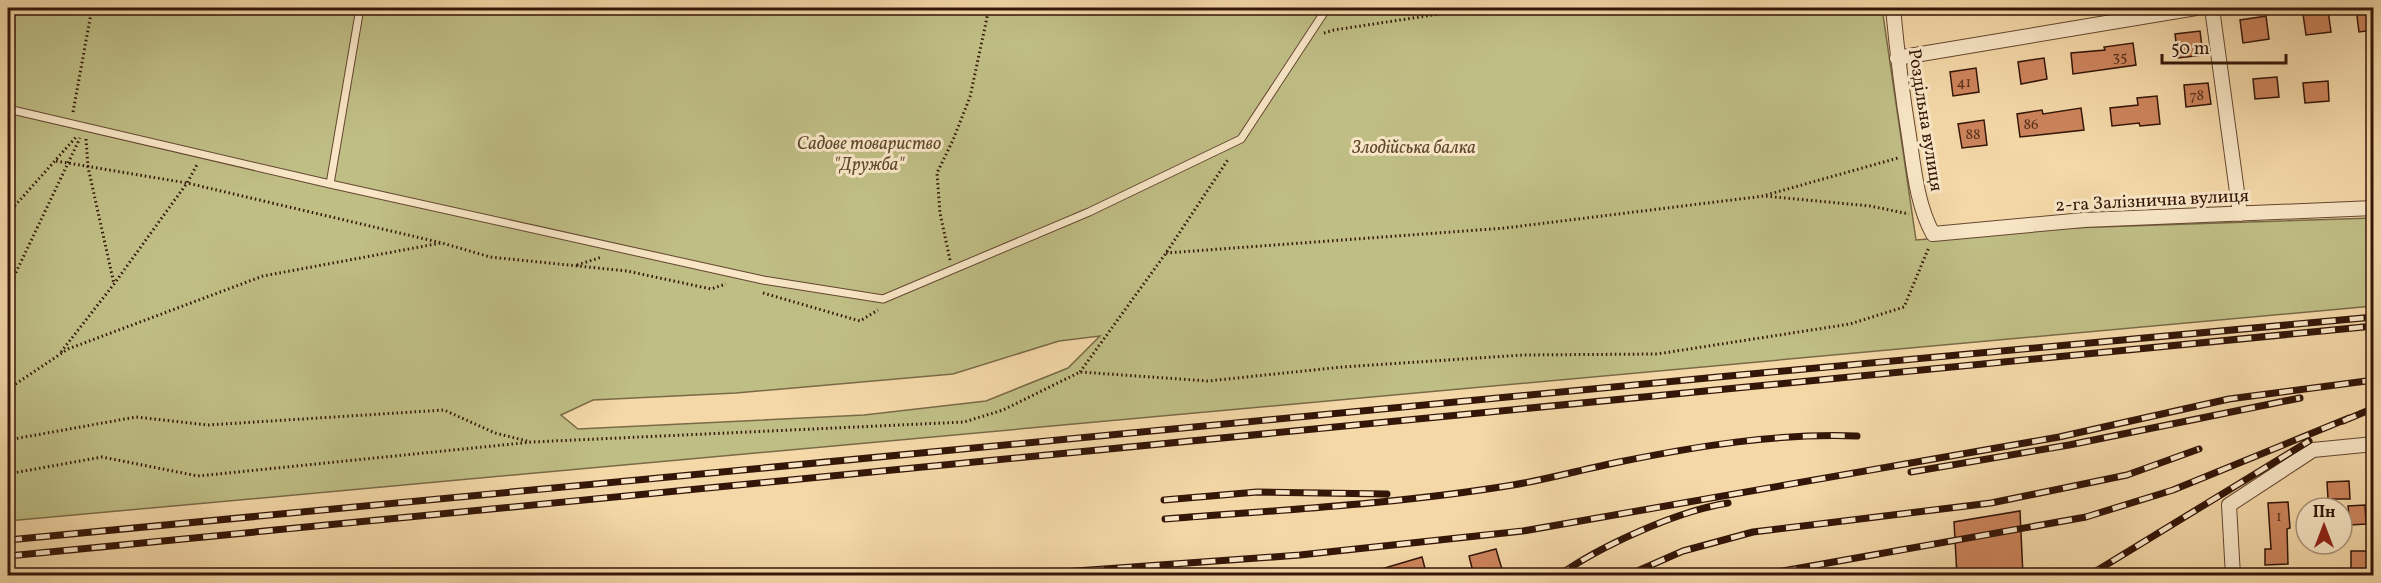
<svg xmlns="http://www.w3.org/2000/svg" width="2381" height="583" font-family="Vollkorn,serif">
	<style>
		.green { fill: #bfbe85; stroke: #7a6a46; stroke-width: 1.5; fill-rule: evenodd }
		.building { fill: #cd845c; stroke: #341608; stroke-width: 1.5 }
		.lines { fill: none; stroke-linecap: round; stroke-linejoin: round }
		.lane-casing { stroke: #644630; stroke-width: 9 }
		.street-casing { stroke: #644630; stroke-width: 16 }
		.path { stroke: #341608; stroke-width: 3; stroke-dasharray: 1.5 3; stroke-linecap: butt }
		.lane { stroke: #f8e6c6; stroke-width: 7 }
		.street { stroke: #f8e6c6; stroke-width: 14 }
		.rail-casing { stroke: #341608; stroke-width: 7 }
		.rail { stroke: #f8e6c6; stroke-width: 4.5; stroke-dasharray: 14; stroke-linecap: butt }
		.labels { text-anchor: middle; stroke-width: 6; stroke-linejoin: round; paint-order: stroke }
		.number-label { font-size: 15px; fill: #5a321d }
		.street-label { font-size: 18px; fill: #341608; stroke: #f8e6c6 }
		.park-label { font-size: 18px; font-style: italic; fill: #5e482e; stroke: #f8e6c6 }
	</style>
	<rect width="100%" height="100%" fill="#f4d8a8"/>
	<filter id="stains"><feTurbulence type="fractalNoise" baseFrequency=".00333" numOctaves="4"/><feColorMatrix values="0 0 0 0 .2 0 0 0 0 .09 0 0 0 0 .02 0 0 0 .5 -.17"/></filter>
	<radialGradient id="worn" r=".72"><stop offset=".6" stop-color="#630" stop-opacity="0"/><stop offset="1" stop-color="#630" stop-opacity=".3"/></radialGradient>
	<!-- green -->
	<path class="green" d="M8 8H1882L1916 240 2068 228 2373 218V306L8 521ZM1100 336 1068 368 986 401 864 415 578 429 561 415 593 400 736 393 953 374 1059 341Z"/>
	<!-- building -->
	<path class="building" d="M2356 8H2373V30L2359 32Z
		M2328 10 2331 32 2306 35 2303 14Z
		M2266 16 2269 39 2243 43 2240 20Z
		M2200 31 2203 55 2178 58 2175 34Z
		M2133 43 2136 65 2073 74 2071 53 2105 50 2104 47Z
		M2044 58 2047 79 2021 84 2018 62Z
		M1976 68 1979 92 1953 96 1950 72Z
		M2277 77 2279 97 2255 99 2253 79Z
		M2328 81 2329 101 2305 103 2303 83Z
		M2208 83 2211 104 2186 107 2184 85Z
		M2157 96 2160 124 2140 126 2139 123 2112 126 2110 108 2138 105 2137 98Z
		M2081 108 2084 130 2020 137 2017 114 2042 110 2043 114Z
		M1984 120 1987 145 1962 148 1958 124Z
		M2349 481 2350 499H2328L2327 482Z
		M2288 502 2290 528 2287 529 2288 564 2265 565V549H2271L2268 503Z
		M2365 505 2366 524 2350 525 2348 506Z
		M2020 511 2023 576H1957L1954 522Z
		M1496 549 1504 576H1474L1469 556Z
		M2351 551H2368V576H2351Z
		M1422 557 1427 576H1371V572Z"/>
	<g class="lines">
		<!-- lane casing -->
		<g class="lane-casing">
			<path id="lane" d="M8 109 330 184 763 280 883 299 1089 212 1241 139 1327 8
				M330 184 360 8"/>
		</g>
		<!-- street casing -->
		<g class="street-casing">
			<path id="street" d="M1893 8C1897 51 1902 93 1909 136 1914 169 1917 205 1933 234L2084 220 2374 208
				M2212 8 2240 214
				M1897 58 2196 8
				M2233 576 2229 505 2313 450 2374 444"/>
		</g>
		<!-- path -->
		<path class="path" d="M1324 33 1334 30 1479 8
			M73 112 92 8
			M86 139 88 167 114 284
			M56 161 187 183 442 243 490 257 627 271 711 289 726 284
			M1766 195 1898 158
			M8 212 11 210 77 136
			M1166 253 1505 228 1764 196 1870 206 1909 214
			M950 260 940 213 937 173 953 140 970 97 989 8
			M577 265 602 257
			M8 289 80 138
			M763 293 860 321 878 310
			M61 352 114 284 187 183 198 163
			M1080 372 1166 253 1229 158
			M8 389 68 349 263 276 441 243
			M8 440 136 417 208 425 444 410 495 433 527 441
			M8 474 102 457 198 476 532 442 964 422 1003 410 1080 372 1208 381 1342 367 1523 355 1657 354 1850 324 1904 307 1929 247"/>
		<!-- lane -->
		<use href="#lane" class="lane"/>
		<!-- street -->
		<use href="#street" class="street"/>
		<!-- rail casing -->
		<g class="rail-casing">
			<path id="rail" d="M2343 421 2374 408
				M1911 472 2069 445 2300 398
				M1164 500 1257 492 1387 494
				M1165 519C1281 510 1398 504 1513 485 1549 479 1584 469 1619 462 1698 446 1777 433 1857 436
				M8 540 1718 377 2374 317
				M8 556 2374 326
				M1006 576 1300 555 1523 531 2059 437 2229 399 2374 380
				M1558 576C1600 546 1677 511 1728 503
				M1626 576 1683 551 1753 532 1991 503 2127 475 2199 449
				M1755 576 2086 517 2173 490 2349 418
				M2088 576 2309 441"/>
		</g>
		<!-- rail -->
		<use href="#rail" class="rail"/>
	</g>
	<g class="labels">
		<!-- number labels -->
		<g class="number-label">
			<text x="2120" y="61">35</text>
			<text x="1964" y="87">41</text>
			<text x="2197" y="100">78</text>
			<text x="2031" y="129">86</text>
			<text x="1973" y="139">88</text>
			<text x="2279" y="521">1</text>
		</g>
		<!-- street labels -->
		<g class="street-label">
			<text transform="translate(1926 120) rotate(81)" y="6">Роздільна вулиця</text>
			<text transform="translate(2152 200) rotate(-3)" y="6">2-га Залізнична вулиця</text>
		</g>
		<!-- park labels -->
		<g class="park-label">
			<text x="869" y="149">Садове товариство<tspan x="869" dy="21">"Дружба"</tspan></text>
			<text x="1414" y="153">Злодійська балка</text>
		</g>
	</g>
	<!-- margin -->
	<rect width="2381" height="583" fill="none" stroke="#f4d8a8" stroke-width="30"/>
	<rect x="9" y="9" width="2363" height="565" fill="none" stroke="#341608" stroke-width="3"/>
	<rect x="15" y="15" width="2351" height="553" fill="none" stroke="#341608" stroke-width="1.5"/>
	<!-- north arrow -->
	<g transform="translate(2324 526)"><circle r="28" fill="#f8e6c6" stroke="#aa937a" stroke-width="1.5"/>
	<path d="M0-4.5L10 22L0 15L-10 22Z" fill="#8f2418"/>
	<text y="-9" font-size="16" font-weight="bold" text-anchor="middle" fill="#341608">Пн</text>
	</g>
	<!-- scale -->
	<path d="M2162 54v9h124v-9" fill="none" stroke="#341608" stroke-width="3"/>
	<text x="2171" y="54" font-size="18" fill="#341608" stroke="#f8e6c6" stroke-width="4.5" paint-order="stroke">50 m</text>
	<rect width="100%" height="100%" filter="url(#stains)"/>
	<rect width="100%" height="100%" fill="url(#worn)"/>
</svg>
